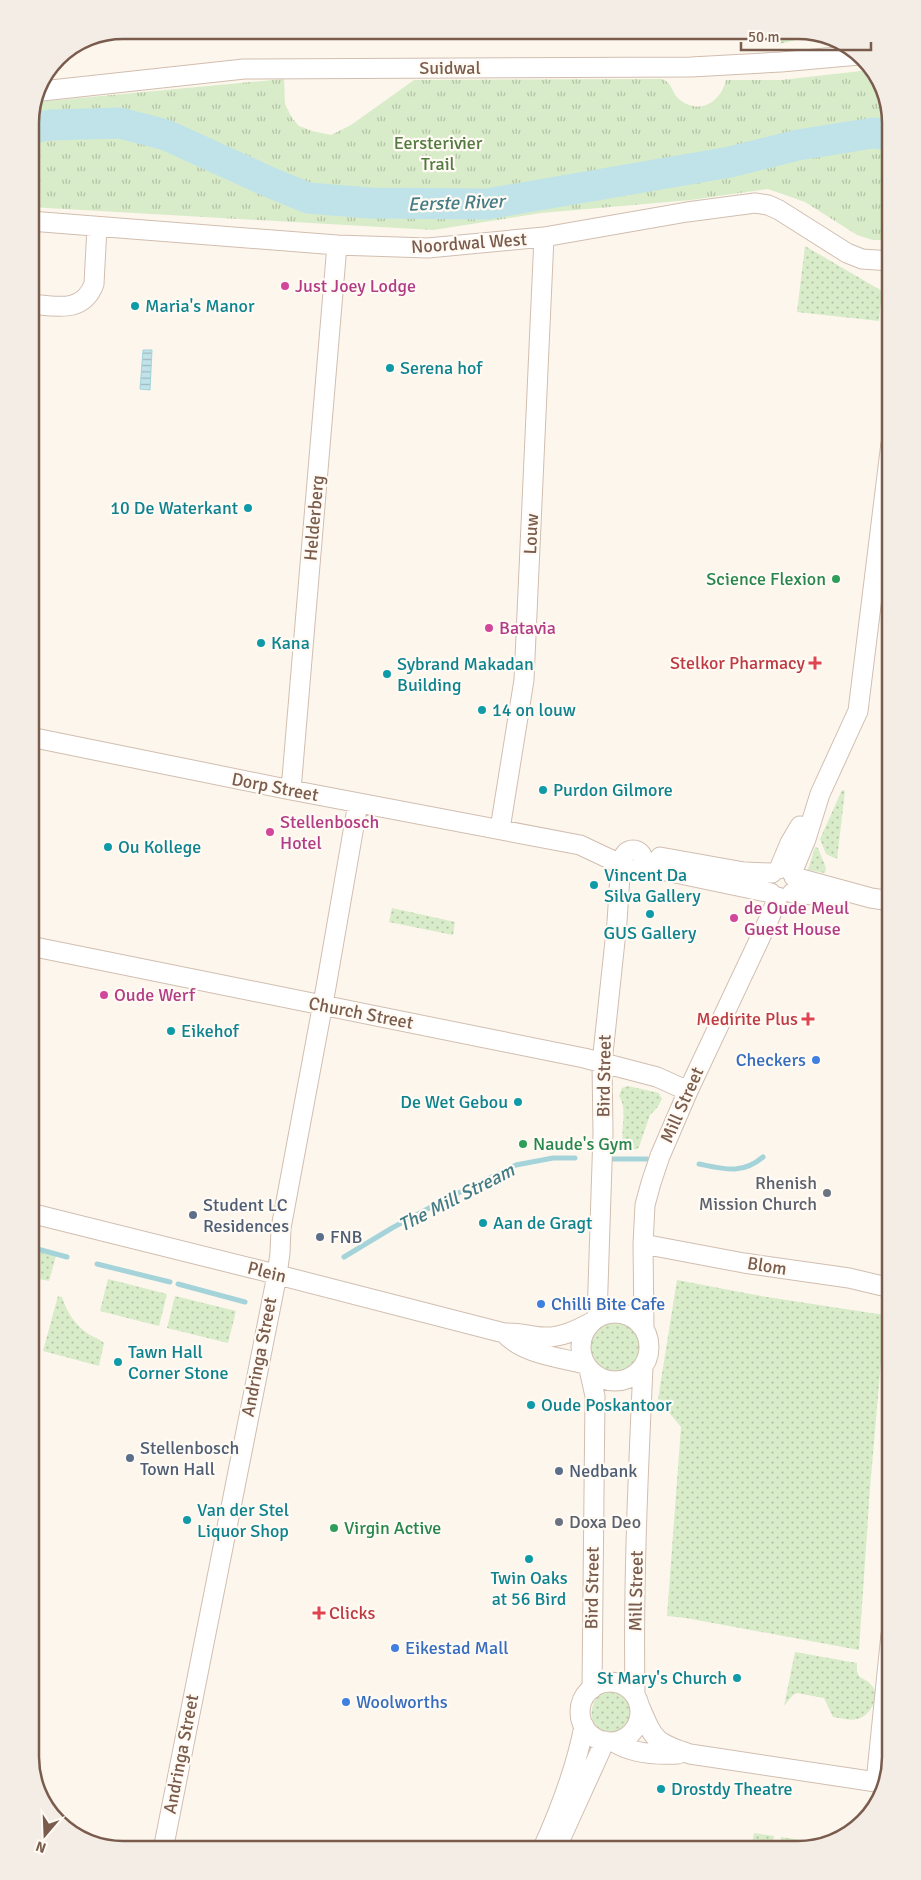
<svg xmlns="http://www.w3.org/2000/svg" width="921" height="1880" font-family="Signika,sans-serif">
	<style>
		.grass { fill: url(#grass-dots) }
		.park { fill: url(#park-tufts) }
		.water { fill: url(#water-rules); stroke: #a5d3da }
		.lines { fill: none; stroke-linecap: round; stroke-linejoin: round }
		.stream { stroke: #a5d3da; stroke-width: 5 }
		.river { stroke: #bfe3e8; stroke-width: 31 }
		.minor-casing { stroke: #d1beb0; stroke-width: 21 }
		.minor { stroke: #fff; stroke-width: 19 }
		.hotel-dot { fill: #d1479c; stroke: #fffaf3; stroke-width: 2 }
		.culture-dot { fill: #0f9aa8; stroke: #fffaf3; stroke-width: 2 }
		.leisure-dot { fill: #2e9e5b; stroke: #fffaf3; stroke-width: 2 }
		.health-dot { fill: #e0444e; stroke: #fffaf3; stroke-width: 2 }
		.shop-dot { fill: #3f7fe0; stroke: #fffaf3; stroke-width: 2 }
		.worship-dot { fill: #6b7280; stroke: #fffaf3; stroke-width: 2 }
		.service-dot { fill: #5c6f8a; stroke: #fffaf3; stroke-width: 2 }
		.labels { text-anchor: middle; stroke-width: 4.5; stroke-linejoin: round; paint-order: stroke }
		.street-label { font-size: 18px; fill: #7a5c4d; stroke: #fffaf3 }
		.park-label { font-size: 18px; fill: #537a41; stroke: #fffaf3 }
		.hotel-label { font-size: 18px; fill: #b23c85; stroke: #fffaf3; text-anchor: start }
		.culture-label { font-size: 18px; fill: #0d838f; stroke: #fffaf3; text-anchor: start }
		.leisure-label { font-size: 18px; fill: #27864d; stroke: #fffaf3; text-anchor: start }
		.health-label { font-size: 18px; fill: #be3a42; stroke: #fffaf3; text-anchor: end }
		.shop-label { font-size: 18px; fill: #366cbe; stroke: #fffaf3; text-anchor: start }
		.worship-label { font-size: 18px; fill: #5b616d; stroke: #fffaf3; text-anchor: end }
		.service-label { font-size: 18px; fill: #4e5e75; stroke: #fffaf3; text-anchor: start }
		.water-label { font-size: 19px; font-style: italic; fill: #437c86; stroke: #fffaf3 }
		.rim { fill: none; stroke: #7a5c4d; stroke-width: 2.5 }
	</style>
	<defs>
		<pattern id="grass-dots" width="8" height="8" patternUnits="userSpaceOnUse" patternTransform="scale(1.25)"><rect width="8" height="8" fill="#d8ecc9"/><path d="M2 2h.1M6 6h.1" fill="none" stroke="#b4c2a5" stroke-width="1.8" stroke-linecap="round"/></pattern>
		<pattern id="park-tufts" width="24" height="20" patternUnits="userSpaceOnUse" patternTransform="scale(1.25)"><rect width="24" height="20" fill="#d8ecc9"/><path d="M3 7l-1-3M5 7V3M7 7l1-3M15 17l-1-3M17 17v-4M19 17l1-3" fill="none" stroke="#b4c2a5"/></pattern>
		<pattern id="water-rules" width="6" height="5" patternUnits="userSpaceOnUse" patternTransform="scale(1.25)"><rect width="6" height="5" fill="#bfe3e8"/><path d="M0 2.5h6" fill="none" stroke="#a0bbbe"/></pattern>
	</defs>
	<rect width="100%" height="100%" fill="#fdf6ec"/>
	<!-- grass -->
	<path class="grass" d="M779 30H804L818 35 779 44Z
		M805 246 882 291 879 321 797 312Z
		M842 790 845 791 837 859 826 854 820 839Z
		M815 847 818 848 826 868 825 873 808 870Z
		M392 908 455 922 453 935 389 922Z
		M628 1086 659 1093 662 1099 657 1108 650 1115 639 1147 637 1149 627 1150C616 1135 630 1112 619 1096L622 1088Z
		M30 1250 56 1256 49 1281 30 1277Z
		M108 1279 167 1294 159 1326 100 1311Z
		M677 1280 761 1296 891 1316V1347L882 1350 870 1488 859 1650 686 1618 667 1616 681 1427 658 1399Z
		M58 1296 62 1297C67 1313 76 1326 90 1335 95 1338 100 1339 104 1343L99 1366 43 1351Z
		M175 1296 236 1311 228 1343 167 1328Z
		M590 1348a25 25 0 1 1 50 0a25 25 0 1 1-50 0Z
		M795 1652 857 1663C855 1682 865 1675 873 1687 881 1699 868 1717 857 1719 849 1721 841 1718 833 1717L824 1698 797 1693 793 1695 784 1706Z
		M609 1689 624 1692 633 1702C635 1747 586 1748 592 1709 594 1698 599 1693 609 1689Z
		M754 1833 774 1836 772 1850 751 1848Z
		M781 1837 801 1840 799 1850H779Z"/>
	<!-- park -->
	<path class="park" d="M870 70 884 88 891 123V237L885 240H873L857 235 805 202 768 189 691 200 541 213 433 230 30 207V117L37 102 284 79 285 104 292 118 299 126 312 131 331 135 351 125 414 80 662 79C673 83 671 92 679 99 699 116 721 102 726 80H781Z"/>
	<!-- water -->
	<path class="water" d="M143 350H152L150 390 140 389Z"/>
	<g class="lines">
		<!-- stream -->
		<path class="stream" d="M613 1159H647
			M699 1164C724 1169 742 1175 763 1157
			M30 1247 67 1257
			M344 1257 392 1228 446 1199 516 1165 553 1158H575
			M97 1264 170 1282
			M178 1284 245 1302"/>
		<!-- river -->
		<path class="river" d="M30 128 52 125 120 123 166 135 269 182 308 198 370 203 487 204 730 162 798 145 873 133 891 135"/>
		<!-- minor casing -->
		<g class="minor-casing">
			<path id="minor" d="M42 91 244 69 691 67 781 62 859 55
				M30 221 337 245 428 248 544 237 687 212 755 203 768 205 779 210 847 253 862 259 891 261
				M30 304C55 306 83 314 94 284L97 227
				M30 737 291 790 580 845 614 861 624 864
				M291 790 337 245
				M500 829 524 680 544 237
				M623 860a10 10 0 1 1 20 0a10 10 0 1 1-20 0Z
				M660 857 744 872 772 873
				M642 866 771 893
				M779 869 790 843 800 826
				M792 873 806 839 820 794 858 711 891 443
				M794 877 871 898 891 901
				M792 893 835 897
				M30 946 584 1058 657 1077 688 1091
				M30 1213 255 1269 504 1333C517 1332 530 1336 543 1337 561 1338 577 1330 592 1322
				M643 1244 744 1263 849 1278 891 1288
				M581 1347a34 34 0 1 1 68 0a34 34 0 1 1-68 0Z
				M597 1318 603 1133 602 1063 617 922 620 876 625 866
				M644 1328 643 1244 645 1205 651 1183 660 1156 688 1091 769 919 778 897
				M504 1333C523 1354 558 1357 585 1364
				M589 1369 595 1396 592 1689
				M580 1712a30 30 0 1 1 60 0a30 30 0 1 1-60 0Z
				M635 1695C633 1586 638 1476 643 1367
				M640 1707C654 1740 655 1743 690 1754L883 1783
				M614 1742C632 1754 657 1755 678 1754
				M876 1782 891 1634
				M560 1840 605 1741
				M163 1850 277 1275 280 1253 281 1228 326 987 358 803
				M542 1850C560 1810 576 1769 584 1726"/>
		</g>
		<!-- minor -->
		<use href="#minor" class="minor"/>
	</g>
	<!-- markers -->
	<g class="hotel-dot">
		<circle cx="285" cy="286" r="5"/>
		<circle cx="489" cy="628" r="5"/>
		<circle cx="270" cy="832" r="5"/>
		<circle cx="734" cy="918" r="5"/>
		<circle cx="104" cy="995" r="5"/>
	</g>
	<g class="culture-dot">
		<circle cx="135" cy="306" r="5"/>
		<circle cx="390" cy="368" r="5"/>
		<circle cx="248" cy="508" r="5"/>
		<circle cx="261" cy="643" r="5"/>
		<circle cx="387" cy="674" r="5"/>
		<circle cx="482" cy="710" r="5"/>
		<circle cx="543" cy="790" r="5"/>
		<circle cx="108" cy="847" r="5"/>
		<circle cx="594" cy="885" r="5"/>
		<circle cx="650" cy="914" r="5"/>
		<circle cx="171" cy="1031" r="5"/>
		<circle cx="518" cy="1102" r="5"/>
		<circle cx="483" cy="1223" r="5"/>
		<circle cx="118" cy="1362" r="5"/>
		<circle cx="531" cy="1405" r="5"/>
		<circle cx="187" cy="1520" r="5"/>
		<circle cx="529" cy="1559" r="5"/>
		<circle cx="737" cy="1678" r="5"/>
		<circle cx="661" cy="1789" r="5"/>
	</g>
	<g class="leisure-dot">
		<circle cx="836" cy="579" r="5"/>
		<circle cx="523" cy="1144" r="5"/>
		<circle cx="334" cy="1528" r="5"/>
	</g>
	<g class="health-dot">
		<path d="M812.5 655.5h5v5h5v5h-5v5h-5v-5h-5v-5h5z"/>
		<path d="M805.5 1011.5h5v5h5v5h-5v5h-5v-5h-5v-5h5z"/>
		<path d="M316.5 1605.5h5v5h5v5h-5v5h-5v-5h-5v-5h5z"/>
	</g>
	<g class="shop-dot">
		<circle cx="816" cy="1060" r="5"/>
		<circle cx="541" cy="1304" r="5"/>
		<circle cx="395" cy="1648" r="5"/>
		<circle cx="346" cy="1702" r="5"/>
	</g>
	<g class="worship-dot">
		<circle cx="827" cy="1193" r="5"/>
		<circle cx="559" cy="1522" r="5"/>
	</g>
	<g class="service-dot">
		<circle cx="193" cy="1215" r="5"/>
		<circle cx="320" cy="1237" r="5"/>
		<circle cx="130" cy="1458" r="5"/>
		<circle cx="559" cy="1471" r="5"/>
	</g>
	<g class="labels">
		<!-- street labels -->
		<g class="street-label">
			<text x="450" y="74">Suidwal</text>
			<text transform="translate(469 243) rotate(-4)" y="6">Noordwal West</text>
			<text transform="translate(314 518) rotate(-85)" y="6">Helderberg</text>
			<text transform="translate(531 534) rotate(-87)" y="6">Louw</text>
			<text transform="translate(275 787) rotate(11)" y="6">Dorp Street</text>
			<text transform="translate(361 1013) rotate(11)" y="6">Church Street</text>
			<text transform="translate(604 1076) rotate(-89)" y="6">Bird Street</text>
			<text transform="translate(682 1105) rotate(-66)" y="6">Mill Street</text>
			<text transform="translate(767 1266) rotate(9)" y="6">Blom</text>
			<text transform="translate(267 1272) rotate(14)" y="6">Plein</text>
			<text transform="translate(259 1357) rotate(-79)" y="6">Andringa Street</text>
			<text transform="translate(592 1588) rotate(-89)" y="6">Bird Street</text>
			<text transform="translate(636 1591) rotate(-89)" y="6">Mill Street</text>
			<text transform="translate(181 1754) rotate(-79)" y="6">Andringa Street</text>
		</g>
		<!-- park labels -->
		<g class="park-label">
			<text x="438" y="149">Eersterivier<tspan x="438" dy="21">Trail</tspan></text>
		</g>
		<!-- hotel labels -->
		<g class="hotel-label">
			<text x="295" y="292">Just Joey Lodge</text>
			<text x="499" y="634">Batavia</text>
			<text x="280" y="828">Stellenbosch<tspan x="280" dy="21">Hotel</tspan></text>
			<text x="744" y="914">de Oude Meul<tspan x="744" dy="21">Guest House</tspan></text>
			<text x="114" y="1001">Oude Werf</text>
		</g>
		<!-- culture labels -->
		<g class="culture-label">
			<text x="145" y="312">Maria's Manor</text>
			<text x="400" y="374">Serena hof</text>
			<text x="238" y="514" text-anchor="end">10 De Waterkant</text>
			<text x="271" y="649">Kana</text>
			<text x="397" y="670">Sybrand Makadan<tspan x="397" dy="21">Building</tspan></text>
			<text x="492" y="716">14 on louw</text>
			<text x="553" y="796">Purdon Gilmore</text>
			<text x="118" y="853">Ou Kollege</text>
			<text x="604" y="881">Vincent Da<tspan x="604" dy="21">Silva Gallery</tspan></text>
			<text x="650" y="939" text-anchor="middle">GUS Gallery</text>
			<text x="181" y="1037">Eikehof</text>
			<text x="508" y="1108" text-anchor="end">De Wet Gebou</text>
			<text x="493" y="1229">Aan de Gragt</text>
			<text x="128" y="1358">Tawn Hall<tspan x="128" dy="21">Corner Stone</tspan></text>
			<text x="541" y="1411">Oude Poskantoor</text>
			<text x="197" y="1516">Van der Stel<tspan x="197" dy="21">Liquor Shop</tspan></text>
			<text x="529" y="1584" text-anchor="middle">Twin Oaks<tspan x="529" dy="21">at 56 Bird</tspan></text>
			<text x="727" y="1684" text-anchor="end">St Mary's Church</text>
			<text x="671" y="1795">Drostdy Theatre</text>
		</g>
		<!-- leisure labels -->
		<g class="leisure-label">
			<text x="826" y="585" text-anchor="end">Science Flexion</text>
			<text x="533" y="1150">Naude's Gym</text>
			<text x="344" y="1534">Virgin Active</text>
		</g>
		<!-- health labels -->
		<g class="health-label">
			<text x="805" y="669">Stelkor Pharmacy</text>
			<text x="798" y="1025">Medirite Plus</text>
			<text x="329" y="1619" text-anchor="start">Clicks</text>
		</g>
		<!-- shop labels -->
		<g class="shop-label">
			<text x="806" y="1066" text-anchor="end">Checkers</text>
			<text x="551" y="1310">Chilli Bite Cafe</text>
			<text x="405" y="1654">Eikestad Mall</text>
			<text x="356" y="1708">Woolworths</text>
		</g>
		<!-- worship labels -->
		<g class="worship-label">
			<text x="817" y="1189">Rhenish<tspan x="817" dy="21">Mission Church</tspan></text>
			<text x="569" y="1528" text-anchor="start">Doxa Deo</text>
		</g>
		<!-- service labels -->
		<g class="service-label">
			<text x="203" y="1211">Student LC<tspan x="203" dy="21">Residences</tspan></text>
			<text x="330" y="1243">FNB</text>
			<text x="140" y="1454">Stellenbosch<tspan x="140" dy="21">Town Hall</tspan></text>
			<text x="569" y="1477">Nedbank</text>
		</g>
		<!-- water labels -->
		<g class="water-label">
			<text transform="translate(456 202) rotate(-2)" y="7">Eerste River</text>
			<text transform="translate(456 1197) rotate(-27)" y="7">The Mill Stream</text>
		</g>
	</g>
	<!-- crop -->
	<path d="M0 0H921V1880H0ZM123 39H798A84 84 0 0 1 882 123V1757A84 84 0 0 1 798 1841H123A84 84 0 0 1 39 1757V123A84 84 0 0 1 123 39Z" fill="#f4ede6" fill-rule="evenodd"/>
	<path class="rim" d="M123 39H798A84 84 0 0 1 882 123V1757A84 84 0 0 1 798 1841H123A84 84 0 0 1 39 1757V123A84 84 0 0 1 123 39Z"/>
	<!-- north arrow -->
	<g transform="translate(45 1835) rotate(199)" stroke="#fffaf3" stroke-width="4" paint-order="stroke">
	<path d="M0-4L9 19L0 12L-9 19Z" fill="#7a5c4d"/>
	<text y="-8" font-size="14" font-weight="bold" text-anchor="middle" fill="#7a5c4d">N</text>
	</g>
	<!-- scale -->
	<path d="M741 42v8h130v-8" fill="none" stroke="#7a5c4d" stroke-width="2.5"/>
	<text x="748" y="42" font-size="15" fill="#7a5c4d" stroke="#fffaf3" stroke-width="4" paint-order="stroke">50 m</text>
</svg>
